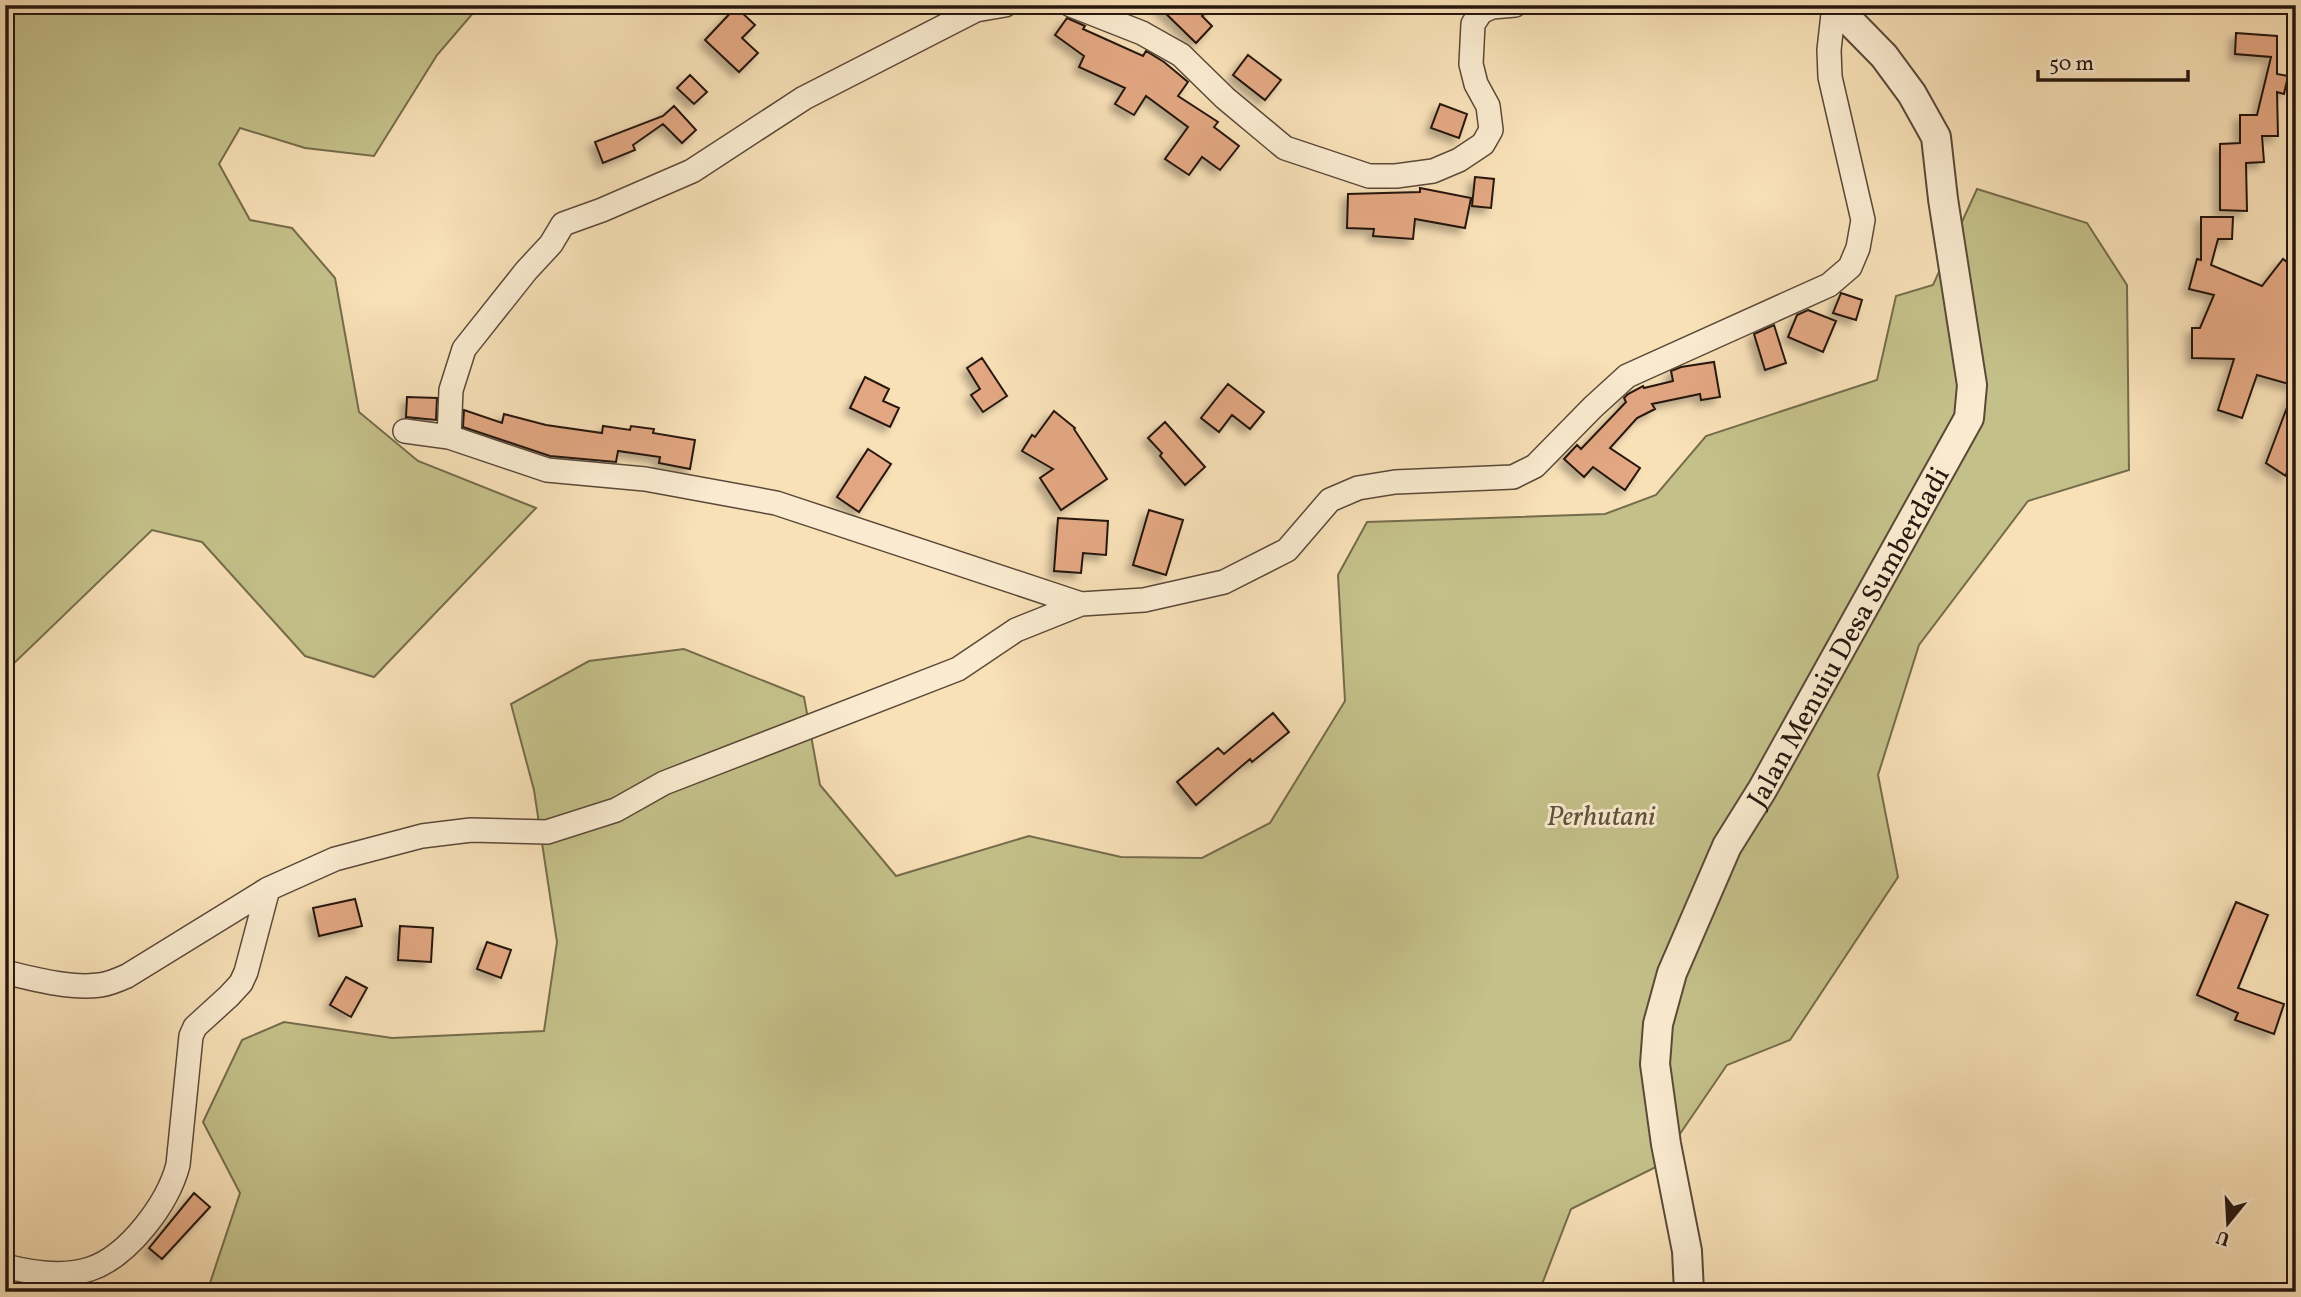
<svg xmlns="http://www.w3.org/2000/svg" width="2301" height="1297" font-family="Vollkorn,serif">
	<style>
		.green { fill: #c4c089; stroke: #756c4c; stroke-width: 2 }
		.building { fill: #e2a782; stroke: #26170f; stroke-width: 2; filter: url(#shadow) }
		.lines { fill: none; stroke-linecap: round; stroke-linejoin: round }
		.minor-casing { stroke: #5a4939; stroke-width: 26 }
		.tertiary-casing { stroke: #5a4939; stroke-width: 32 }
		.minor { stroke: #faebd0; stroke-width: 23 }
		.tertiary { stroke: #faebd0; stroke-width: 28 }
		.labels { text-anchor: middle; stroke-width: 6; stroke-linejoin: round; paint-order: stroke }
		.street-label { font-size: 28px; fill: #26170f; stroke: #faebd0 }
		.park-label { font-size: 28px; font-style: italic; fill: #5d523a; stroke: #faebd0 }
	</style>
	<defs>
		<filter id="shadow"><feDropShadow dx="-5.5" dy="5.5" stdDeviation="3.5" flood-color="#0004"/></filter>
	</defs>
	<rect width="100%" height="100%" fill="#f8e0b7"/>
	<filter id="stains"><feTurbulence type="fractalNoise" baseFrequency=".00286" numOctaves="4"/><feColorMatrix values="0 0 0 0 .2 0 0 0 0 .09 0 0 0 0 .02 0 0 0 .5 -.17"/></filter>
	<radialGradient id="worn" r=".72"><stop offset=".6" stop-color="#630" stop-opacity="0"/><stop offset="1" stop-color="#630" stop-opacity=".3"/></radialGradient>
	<!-- green -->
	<path class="green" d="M5 5H480L437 55 374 156 305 148 240 128 219 164 250 220 292 228 335 278 359 412 418 461 536 508 374 677 305 656 202 542 152 530 5 672Z
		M1977 189 2087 223 2127 285 2129 470 2028 501 1919 645 1878 775 1898 877 1790 1040 1727 1065 1658 1166 1571 1209 1539 1292H207L240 1193 203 1122 242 1040 284 1022 392 1038 544 1031 557 942 534 790 511 704 589 661 684 649 804 697 820 785 896 876 1029 836 1121 857 1202 858 1270 823 1345 701 1338 575 1367 522 1605 514 1656 495 1706 436 1877 380 1896 296 1933 285Z"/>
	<!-- building -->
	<path class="building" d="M1157 5H1213L1202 16 1212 26 1196 43Z
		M736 7 755 25 742 38 758 53 739 72 705 40Z
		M1067 18 1085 26 1083 29 1143 56 1146 51 1164 62 1188 82 1178 96 1218 122 1214 127 1239 146 1220 170 1202 157 1189 175 1165 159 1188 127 1146 96 1134 115 1115 104 1125 88 1079 67 1084 56 1055 35Z
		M2236 33 2277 36V74L2288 76 2284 94 2277 92 2278 136H2262L2264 162 2246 163 2247 211 2220 210V144L2240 143V115H2257L2271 57 2235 54Z
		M1248 55 1281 80 1265 100 1233 75Z
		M690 75 707 92 694 104 677 88Z
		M1440 104 1467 114 1459 138 1431 128Z
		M674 106 696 130 682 143 663 124 633 145 635 150 603 163 595 142 663 116Z
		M1475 177 1494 179 1491 208 1472 206Z
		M1420 188 1471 198 1465 228 1415 219 1413 239 1373 236 1374 229 1347 228 1348 194 1420 192Z
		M2201 217H2233L2232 239H2218L2211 265 2262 286 2283 259 2296 269V386L2257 375 2242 418 2218 410 2234 359 2192 358V328H2200L2214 295 2189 289 2197 259 2201 260Z
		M1841 293 1862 300 1856 320 1833 313Z
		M1808 310 1836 321 1823 352 1788 337 1797 315Z
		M1774 325 1786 363 1765 370 1754 334Z
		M982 358 1007 396 983 412 971 395 980 389 967 368Z
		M1714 362 1720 397 1701 400 1700 394 1652 404 1655 409 1637 418 1610 448 1640 468 1625 490 1593 467 1584 477 1564 459 1577 445 1581 449 1626 402 1624 398 1628 394 1643 386 1644 388 1673 381 1671 371 1681 367Z
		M865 377 889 389 883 401 899 408 890 427 850 408Z
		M1228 384 1264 412 1250 429 1232 415 1219 432 1201 418Z
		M2294 389 2296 460 2290 457 2286 476 2266 463Z
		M407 397 437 398 436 420 406 417Z
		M464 410 502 423 504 414 546 425 602 433 603 426 630 430 631 426 654 429 653 433 695 440 690 469 659 463 660 457 618 451 616 462 550 456 463 427Z
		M1054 411 1075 428 1074 429 1107 479 1061 510 1040 478 1053 469 1022 451 1032 435 1035 437Z
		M1165 422 1205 467 1185 485 1160 456 1162 453 1148 438Z
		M868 449 891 464 859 512 837 497Z
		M1149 510 1183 520 1166 575 1133 565Z
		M1058 518 1108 521 1106 555 1083 553 1081 573 1054 571Z
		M1273 713 1289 732 1252 762 1250 759 1196 805 1177 782 1218 748 1224 754Z
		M355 899 362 926 319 936 313 908Z
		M2236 902 2268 915 2238 988 2284 1004 2274 1034 2235 1020 2238 1013 2197 995Z
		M400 926 433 928 431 962 398 960Z
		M487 942 511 950 501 978 477 969Z
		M346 977 367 988 351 1017 330 1005Z
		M194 1193 210 1207 162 1259 149 1248Z"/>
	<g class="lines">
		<!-- minor casing -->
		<g class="minor-casing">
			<path id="minor" d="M1071 5 1142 33 1181 55 1225 98 1285 148 1369 176H1396L1433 171 1459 160 1483 144 1491 130 1488 106 1476 84 1471 64 1473 24 1481 12 1492 7 1515 5
				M405 431 449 437 547 470 645 479 776 503 1081 604 1144 600 1224 582 1287 550 1330 500 1358 488 1395 482 1513 477 1535 466 1593 407 1627 376 1829 285 1850 267 1858 248 1863 220 1830 77 1829 50 1834 5
				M449 437 451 390 464 349 526 271 551 244 563 224 602 210 692 171 804 98 976 10 1005 5
				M5 972C34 979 70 989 100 985 109 984 118 980 127 976L268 889 335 859 422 836 471 830 547 832 616 810 664 783 958 669 1016 630 1081 604
				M5 1266C32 1273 63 1278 90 1269 129 1256 168 1203 178 1165L191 1036 195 1027 229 996 241 983 246 972 268 889"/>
		</g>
		<!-- tertiary casing -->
		<g class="tertiary-casing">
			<g id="tertiary">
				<path id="s1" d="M1689 1292 1687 1251 1666 1144 1655 1064 1658 1024 1672 973 1727 846 1762 790 1969 418 1972 385 1943 199 1936 137 1912 94 1884 56 1834 5"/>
			</g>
		</g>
		<!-- minor -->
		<use href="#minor" class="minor"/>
		<!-- tertiary -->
		<use href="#tertiary" class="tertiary"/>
	</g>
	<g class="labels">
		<!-- street labels -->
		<g class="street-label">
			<text dy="10" stroke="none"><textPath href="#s1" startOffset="704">Jalan Menuiu Desa Sumberdadi</textPath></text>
		</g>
		<!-- park labels -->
		<g class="park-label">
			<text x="1601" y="825">Perhutani</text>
		</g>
	</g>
	<!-- margin -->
	<rect width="2301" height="1297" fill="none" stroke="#f8e0b7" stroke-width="28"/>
	<rect x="7" y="7" width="2287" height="1283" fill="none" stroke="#26170f" stroke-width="3.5"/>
	<rect x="14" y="14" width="2273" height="1269" fill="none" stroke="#26170f" stroke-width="2"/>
	<!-- north arrow -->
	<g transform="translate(2228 1223) rotate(198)" stroke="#faebd0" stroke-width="5" paint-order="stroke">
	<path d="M0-5L12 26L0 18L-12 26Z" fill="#26170f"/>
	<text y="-10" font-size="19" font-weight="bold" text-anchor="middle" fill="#26170f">U</text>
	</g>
	<!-- scale -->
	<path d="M2038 70v10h150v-10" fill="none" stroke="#26170f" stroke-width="3.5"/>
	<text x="2049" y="70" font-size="21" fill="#26170f" stroke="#faebd0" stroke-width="5" paint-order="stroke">50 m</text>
	<rect width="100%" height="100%" filter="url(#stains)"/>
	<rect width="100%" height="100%" fill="url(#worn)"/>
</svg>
